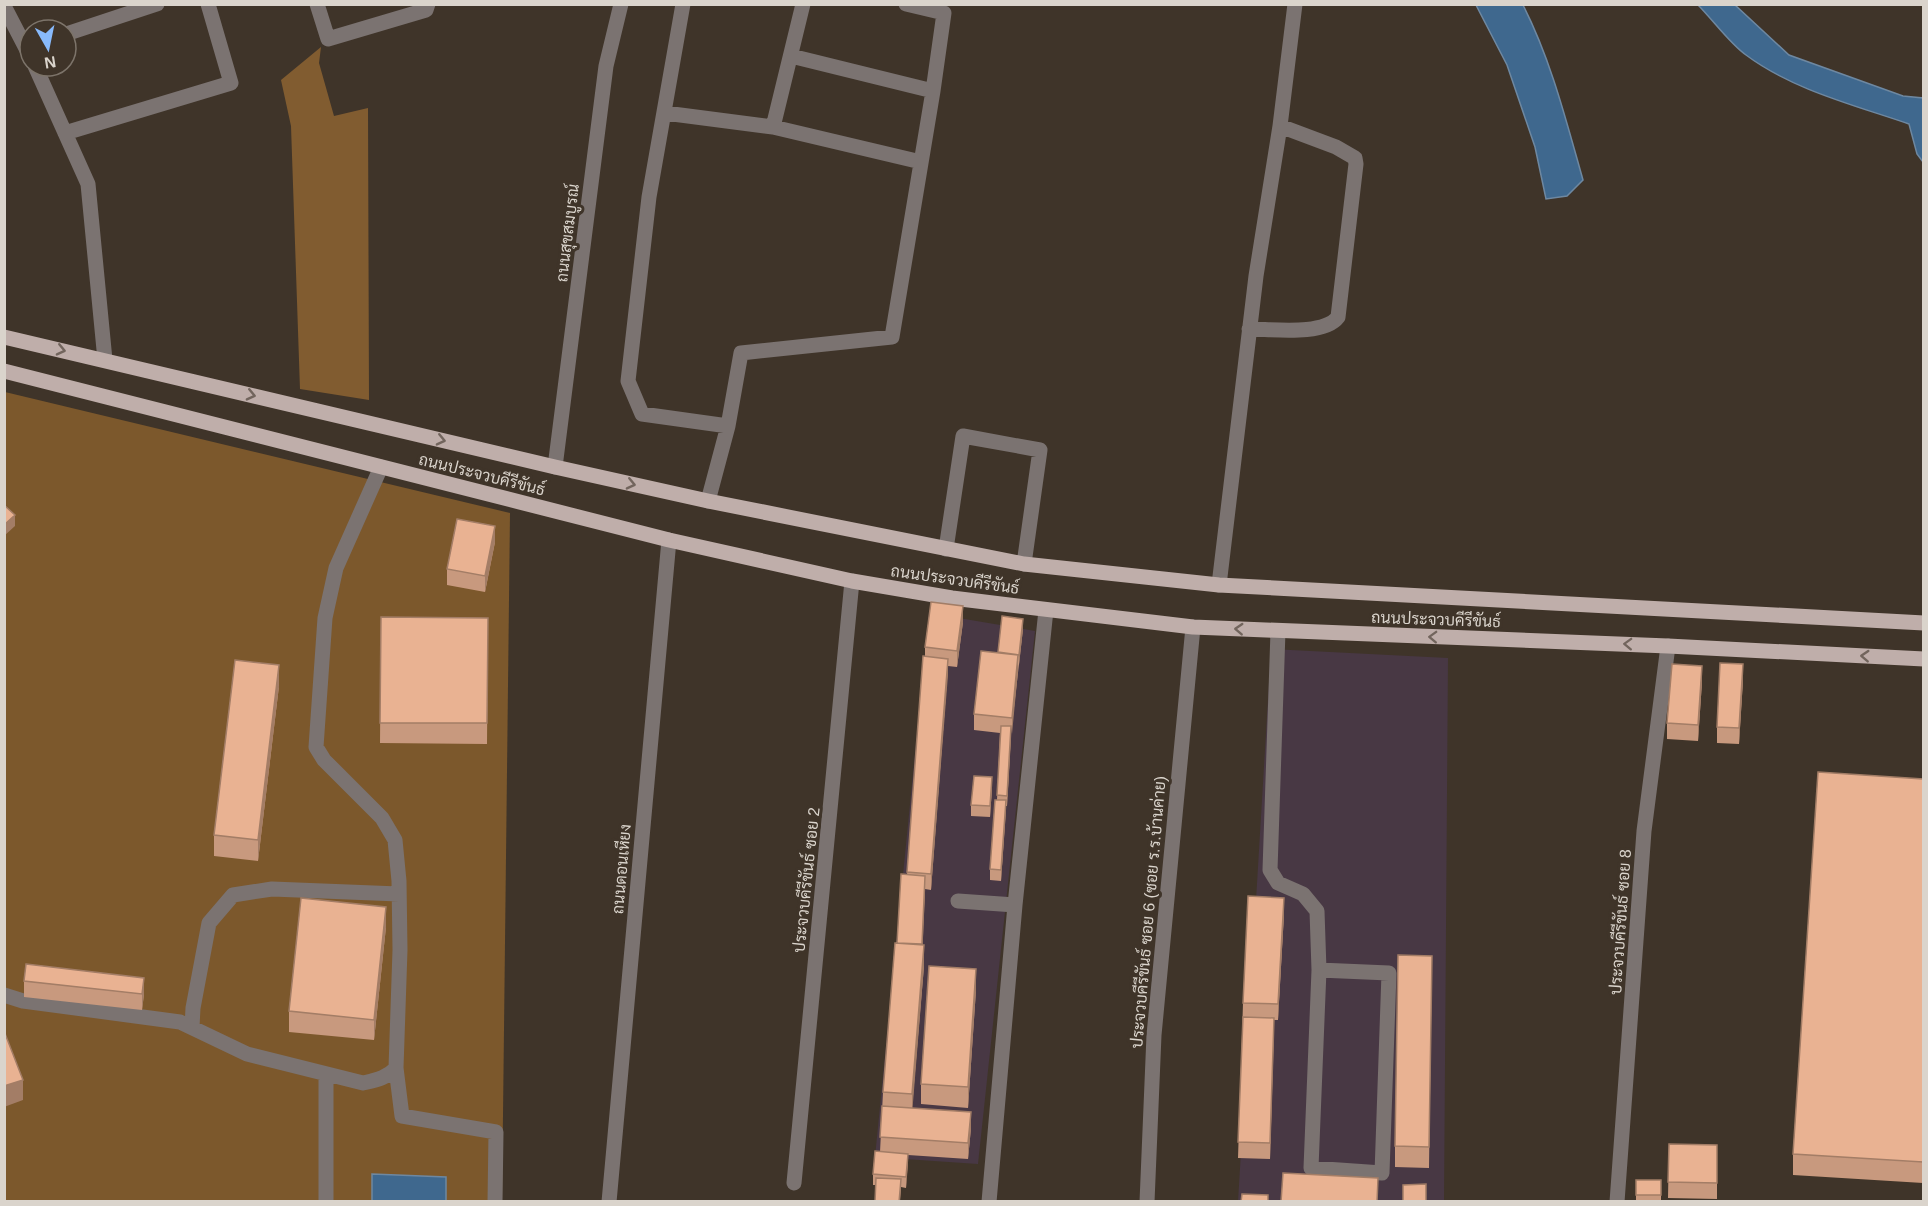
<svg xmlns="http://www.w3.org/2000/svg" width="1928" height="1206" font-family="Arial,Sarabun,sans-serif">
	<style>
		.education { fill: #483844 }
		.green { fill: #7c582c }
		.forest { fill: #815c30 }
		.water { fill: #3f688e; stroke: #6e88a1; stroke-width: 1.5 }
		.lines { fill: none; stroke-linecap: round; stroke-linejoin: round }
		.minor { stroke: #7b7371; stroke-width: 15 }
		.major { stroke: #bfaeaa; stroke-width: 15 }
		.wall { fill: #c8997e }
		.shaded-wall { fill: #a37d66 }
		.building { fill: #e9b292; stroke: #a37d66; stroke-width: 1.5 }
		.oneway { stroke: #72655d }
		.labels { text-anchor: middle; stroke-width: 6; stroke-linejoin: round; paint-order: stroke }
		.street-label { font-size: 16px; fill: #dad4cc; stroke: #3f3429 }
	</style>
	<rect width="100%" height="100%" fill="#3f3429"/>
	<!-- education -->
	<path class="education" d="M929 613 1035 631 978 1164 875 1157Z
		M1271 649 1448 658 1444 1201 1238 1202Z"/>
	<!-- green -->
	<path class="green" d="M5 392 510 513 502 1201H5Z"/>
	<!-- forest -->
	<path class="forest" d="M321 47 319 63 334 116 368 108 369 400 300 389 291 126 281 80Z"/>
	<!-- water -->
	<path class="water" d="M1476 5H1523C1551 60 1566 120 1583 180L1567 196 1546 199 1535 147 1507 65Z
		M1698 5H1735L1789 55 1903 96 1923 98V162L1917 154 1909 124C1854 105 1793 90 1746 55 1731 45 1712 19 1698 5Z
		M372 1174 446 1177V1201H372Z"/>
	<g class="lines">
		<!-- minor -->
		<path class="minor" d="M317 4 328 39 426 10 428 4
			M683 4 649 197 628 381 642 414 728 426
			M4 6 30 56
			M66 34 157 4
			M791 56 933 91
			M35 66 88 184 105 360
			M665 113 773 127 921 162
			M773 127 803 4
			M65 133 231 83 208 4
			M1249 329C1272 329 1324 336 1338 317L1356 164 1355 158 1336 147 1280 126
			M555 467 606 66 621 4
			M708 501 728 426 741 353 892 337 933 91 944 13 906 4
			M946 549 963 436 1040 450 1024 564
			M1219 585 1256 276 1280 126 1295 4
			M1278 631 1270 870 1278 883 1303 894 1317 911 1319 970 1311 1168 1382 1173 1389 973 1319 970
			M958 901 1015 905
			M4 995 23 1001 180 1022 247 1054 363 1083C376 1080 387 1078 396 1068L400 950 399 881 395 840 382 818 324 760 316 747 325 618 336 568 381 467
			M192 1027 193 1008 209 923 233 895 272 889 399 894
			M396 1068 402 1116 496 1132 495 1202
			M326 1074V1202
			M794 1183 852 581
			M609 1202 669 540
			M989 1202 1015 905 1046 610
			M1147 1202 1154 1035 1193 627
			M1617 1202 1644 831 1668 646"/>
		<!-- major -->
		<path class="major" d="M4 337 555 467 708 501 1024 564 1219 585 1924 623
			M4 371 669 540 852 581 952 598 1193 627 1668 646 1924 659"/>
	</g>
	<!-- wall -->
	<path class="wall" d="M495 542 485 592 447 585V569Z
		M381 617 488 618 487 744 380 743Z
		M963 622 957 667 948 666 931 890 925 889 922 945 924 966 912 1108 971 1128 968 1159 908 1155 906 1188 901 1187 900 1202H875L876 1185H873V1174L880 1152 883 1092 897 943 907 875 923 656H925V647Z
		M1023 629 1011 734 1007 806H1006L1001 881 990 880V869L997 800 1000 733 974 730V714L998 653Z
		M1743 680 1739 744 1717 743V727Z
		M1702 682 1698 741 1667 739V723Z
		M279 686 258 861 214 856V835Z
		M1923 779V1183L1793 1175V1154Z
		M992 788 990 817 971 816V805Z
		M1284 914 1278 1020H1274L1270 1159 1238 1158 1243 1003Z
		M386 927 374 1040 289 1032V1011Z
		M1432 956 1429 1168 1395 1167V1146Z
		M24 981 144 994 142 1010 24 997Z
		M976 990 968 1108 921 1104V1084Z
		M1669 1144 1717 1145V1199L1668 1198Z
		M1636 1180H1661V1202H1636Z"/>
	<!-- shaded-wall -->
	<path class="shaded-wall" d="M15 515V526L4 536V525Z
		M495 526V542L485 592V576Z
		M963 606V622L957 667V651Z
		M1023 619V629L1019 665V655Z
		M1018 655V671L1012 734V718Z
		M948 659V675L931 890V874Z
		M1743 664V680L1739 744V728Z
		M279 665V686L258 861V840Z
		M1702 666V682L1698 741V725Z
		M1011 726V737L1007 806V796Z
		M992 777V788L990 817V806Z
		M1006 800V811L1001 881V870Z
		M925 876V891L922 960V944Z
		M1284 898V914L1278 1020V1004Z
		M386 907V927L374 1040V1020Z
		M924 945V966L912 1115V1094Z
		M976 969V990L968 1108V1087Z
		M144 978V994L142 1010V994Z
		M1274 1018V1034L1270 1159V1143Z
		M23 1080V1100L4 1107V1086Z
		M971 1112V1128L968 1159V1143Z
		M908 1154V1165L906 1188V1177Z"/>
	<!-- building -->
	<path class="building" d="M4 505 15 515 4 525Z
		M457 519 495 526 485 576 447 569Z
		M931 602 963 606 957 651 925 647Z
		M1002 616 1023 619 1019 655 998 652Z
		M381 617 488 618 487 723H380Z
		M981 651 1018 655 1012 718 974 714Z
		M923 656 948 659 931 874 907 872Z
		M235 660 279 665 258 840 214 835Z
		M1720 663 1743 664 1739 728 1717 727Z
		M1672 664 1702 666 1698 725 1667 723Z
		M1001 726H1011L1007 796 997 795Z
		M1818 772 1923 779V1162L1793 1154Z
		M974 776 992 777 990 806 971 805Z
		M995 800H1006L1001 870 990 869Z
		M901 874 925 876 922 944 897 943Z
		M1248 896 1284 898 1278 1004 1243 1003Z
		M301 898 386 907 374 1020 289 1011Z
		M895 943 924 945 912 1094 883 1092Z
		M1398 955 1432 956 1429 1147 1395 1146Z
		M26 964 144 978 142 994 24 981Z
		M929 966 976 969 968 1087 921 1084Z
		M1243 1017 1274 1018 1270 1143 1238 1142Z
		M4 1031 23 1080 4 1086Z
		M882 1106 971 1112 968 1143 880 1137Z
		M1669 1144 1717 1145V1183L1668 1182Z
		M875 1151 908 1154 906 1177 873 1174Z
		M1283 1173 1378 1178 1377 1202H1281Z
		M876 1178 901 1179 899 1202H875Z
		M1636 1180H1661V1195H1636Z
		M1426 1184V1202H1403V1185Z
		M1242 1194 1268 1195V1202H1241Z"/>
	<!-- one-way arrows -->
	<defs><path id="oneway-chevron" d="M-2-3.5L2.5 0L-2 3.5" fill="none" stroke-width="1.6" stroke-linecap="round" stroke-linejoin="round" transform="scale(1.5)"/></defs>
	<g class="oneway">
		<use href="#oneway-chevron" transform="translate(61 350) rotate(13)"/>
		<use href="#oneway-chevron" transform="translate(251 395) rotate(13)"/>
		<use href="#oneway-chevron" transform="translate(441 440) rotate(13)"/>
		<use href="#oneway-chevron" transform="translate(631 484) rotate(13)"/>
		<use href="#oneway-chevron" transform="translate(1239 629) rotate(-177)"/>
		<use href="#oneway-chevron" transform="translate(1433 637) rotate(-178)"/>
		<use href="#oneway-chevron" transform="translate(1628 644) rotate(-178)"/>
		<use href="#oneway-chevron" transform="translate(1865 656) rotate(-177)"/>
	</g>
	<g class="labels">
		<!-- street labels -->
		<g class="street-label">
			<text transform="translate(567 233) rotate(-83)" y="6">ถนนสุขสมบูรณ์</text>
			<text transform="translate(482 474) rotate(14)" y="6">ถนนประจวบคีรีขันธ์</text>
			<text transform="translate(955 579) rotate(8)" y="6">ถนนประจวบคีรีขันธ์</text>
			<text transform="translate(1436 619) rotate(2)" y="6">ถนนประจวบคีรีขันธ์</text>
			<text transform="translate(621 869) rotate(-85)" y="6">ถนนดอนเหียง</text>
			<text transform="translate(806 880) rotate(-84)" y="6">ประจวบคีรีขันธ์ ซอย 2</text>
			<text transform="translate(1148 912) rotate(-85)" y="6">ประจวบคีรีขันธ์ ซอย 6 (ซอย ร.ร.บ้านค่าย)</text>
			<text transform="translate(1620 922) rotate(-86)" y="6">ประจวบคีรีขันธ์ ซอย 8</text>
		</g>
	</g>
	<!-- border -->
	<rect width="1928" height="1206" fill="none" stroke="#dad4cc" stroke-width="12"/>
	<!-- north arrow -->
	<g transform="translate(48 48) rotate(171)"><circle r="28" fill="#3f3429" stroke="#7d746a" stroke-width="1.5"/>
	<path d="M0-4.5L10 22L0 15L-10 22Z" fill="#88bafc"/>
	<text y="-9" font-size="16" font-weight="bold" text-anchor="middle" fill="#dad4cc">N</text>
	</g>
</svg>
